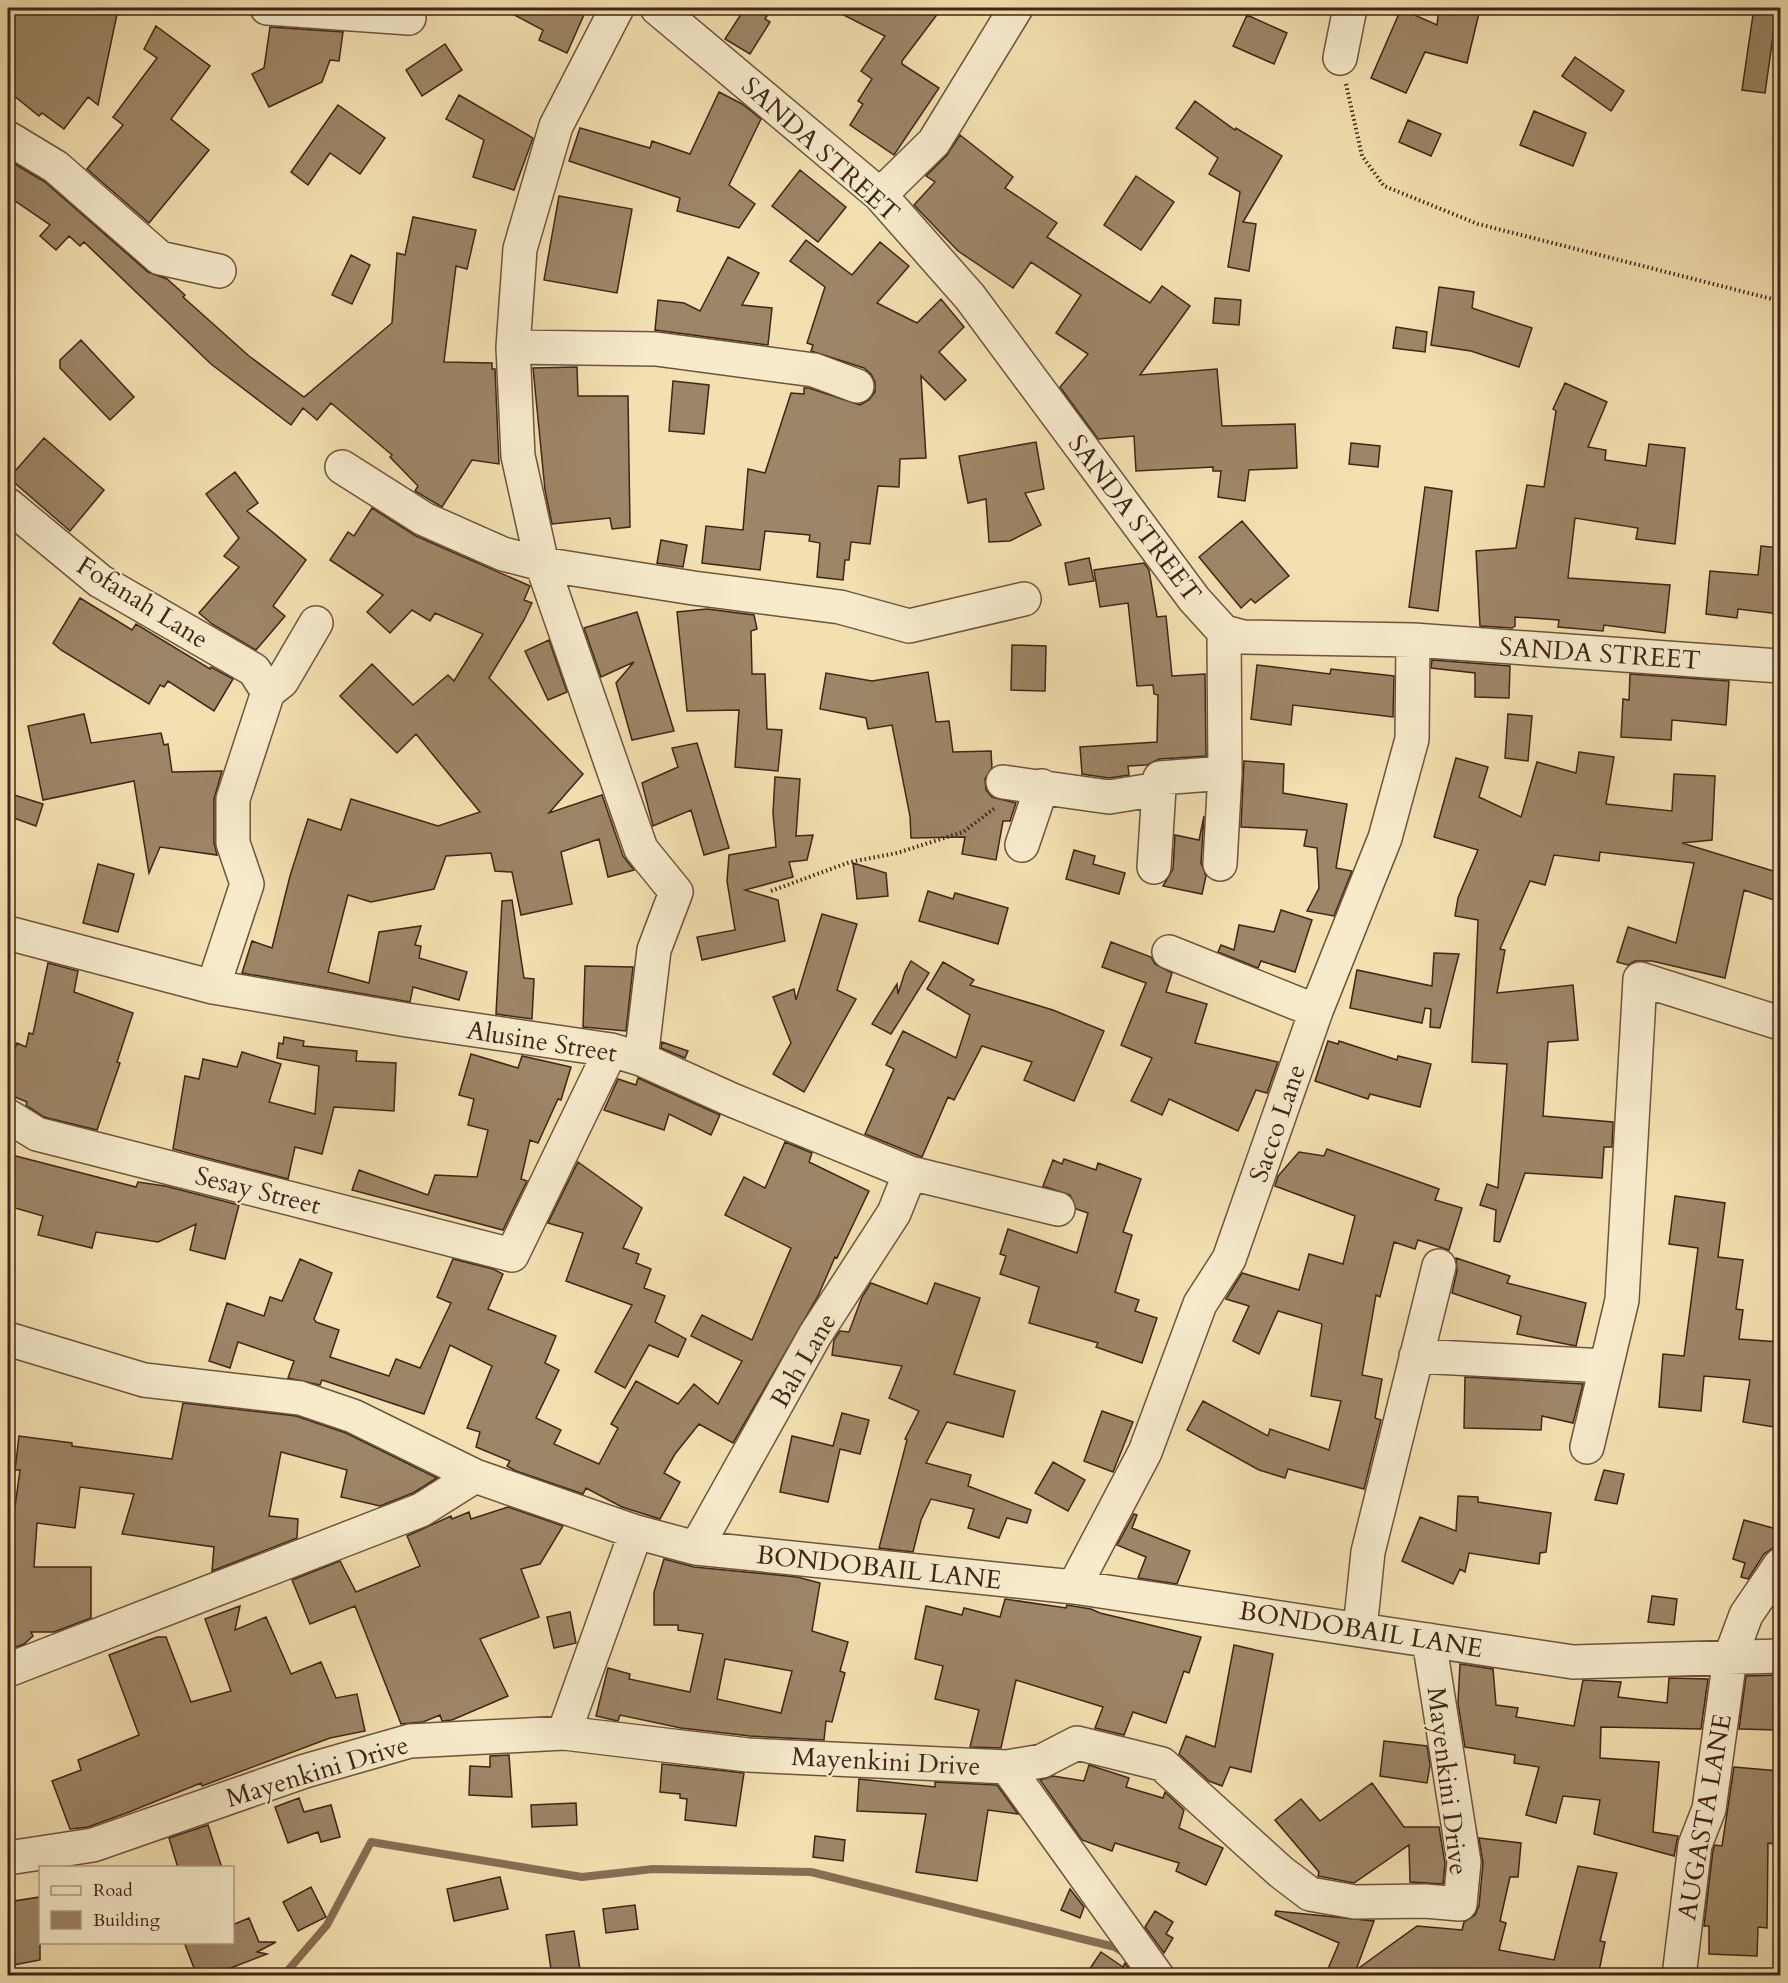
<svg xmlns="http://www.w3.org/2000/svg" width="1788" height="1983" font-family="Cardo,serif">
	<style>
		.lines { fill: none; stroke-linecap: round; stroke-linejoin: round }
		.stream { stroke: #876f54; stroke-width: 8 }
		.building { fill: #9d8667; stroke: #402518; stroke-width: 1.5; fill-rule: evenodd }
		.minor-casing { stroke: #6d543e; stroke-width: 36 }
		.path { stroke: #402518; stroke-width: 4; stroke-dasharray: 1.5 3; stroke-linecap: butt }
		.minor { stroke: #f7ebcc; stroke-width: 33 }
		.labels { text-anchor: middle; stroke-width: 4.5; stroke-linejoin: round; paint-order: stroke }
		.street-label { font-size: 26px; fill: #402518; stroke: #f7ebcc }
	</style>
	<rect width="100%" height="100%" fill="#f3e0b0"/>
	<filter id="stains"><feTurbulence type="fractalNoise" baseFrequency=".00333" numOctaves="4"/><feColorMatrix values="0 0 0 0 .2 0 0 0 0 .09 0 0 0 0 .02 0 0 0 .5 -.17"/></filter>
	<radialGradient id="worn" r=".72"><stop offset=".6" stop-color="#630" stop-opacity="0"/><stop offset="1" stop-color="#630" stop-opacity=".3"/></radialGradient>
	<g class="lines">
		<!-- stream -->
		<path class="stream" d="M283 1976 327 1925 371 1842 582 1877 653 1869 811 1872 1115 1947 1123 1952"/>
	</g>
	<!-- building -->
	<path class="building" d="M14 8H88L117 14 98 105 88 97 64 129 42 113 39 116 8 91V36H11Z
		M501 8H587L567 53 539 40 543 30Z
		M745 8H772L765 19 770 22 750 54 725 39Z
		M830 8H942L902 61V64L939 88 894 155 850 125 863 104 858 101 872 79 861 71 885 36Z
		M1439 8H1456L1479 13 1467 63 1425 52 1406 93 1371 78 1401 9 1437 25Z
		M1754 8H1777L1765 93 1742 90Z
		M1247 15 1287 33 1274 64 1233 46Z
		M156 26 210 66 171 119 209 150 149 223 87 169 123 125 113 117 157 58 144 49Z
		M270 27 343 32 339 61 330 60 322 82 269 107 252 74 264 68Z
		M445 44 462 70 422 96 406 70Z
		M1575 57 1624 91 1611 111 1562 76Z
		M719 92 742 104 761 119 729 185 755 204 739 228 677 211 680 198 569 161 580 128 650 148 652 141 690 154Z
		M459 95 533 138 514 190 473 177 484 140 446 119Z
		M1195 101 1235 130 1236 128 1282 156 1243 222 1256 224 1249 271 1228 267 1240 192 1209 174 1218 158 1176 128Z
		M338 105 385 138 360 174 330 153 308 185 291 172Z
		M1534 111 1586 133 1573 166 1520 145Z
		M1408 120 1441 134 1431 156 1399 142Z
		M960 135 1013 177 1005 188 1057 223 1047 237 1150 303 1162 286 1190 306 1140 375 1217 369 1222 426 1295 424 1297 468 1249 470 1245 501 1218 497 1221 471H1213V467L1136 471 1134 436 1098 439 1060 387 1088 354 1056 333 1081 295 1031 262 1013 288 958 251 914 205 935 182 926 176 947 155Z
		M8 160 45 182 148 272 167 279 185 295 183 297 249 356 304 397 392 323 397 253 405 255 413 217 476 230 467 269 456 266 444 362 492 363V369H495L499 464 472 460 442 507 415 491 418 486 390 457 392 455 331 403 317 420 303 408 291 425 211 364 84 242 80 246 69 236 56 250 40 236 50 225 8 196Z
		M800 170 846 207 818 242 772 206Z
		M1136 176 1174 202 1141 250 1104 225Z
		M559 196 632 209 617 293 544 280Z
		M806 240 852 275 880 242 909 266 877 303 917 323 941 299 964 327 939 352 966 380 945 400 921 376 926 458 900 459 899 487 878 486 870 544 851 542 849 560H845L843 580 817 577 820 543 809 541 810 535 765 531 760 570 702 563 706 526 743 530 748 469 765 473 791 393 804 394V388H809L860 405 869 400 875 392V382L871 374 864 368 811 351 813 345 807 343 825 287 790 261Z
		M351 255 370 265 352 304 332 295Z
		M728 257 759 273 742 305 772 308 768 345 655 330 658 300 684 303 700 311Z
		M1439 287 1474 292 1472 308 1532 328 1519 367 1471 351 1431 345Z
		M1215 298 1241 300 1239 325 1213 323Z
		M1396 327 1427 332 1425 352 1393 348Z
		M81 340 134 397 110 420 60 368V360Z
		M577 367 578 396H628L630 527 612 529 610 518 552 524 545 490 533 368Z
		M673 381 709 385 704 434 669 431Z
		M1565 383 1607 402 1588 447 1606 450 1605 460 1646 466 1649 444 1685 448 1675 544 1636 539 1638 528 1575 518 1568 578 1670 585 1665 633 1604 625 1603 631 1558 627 1559 620 1515 617V626L1512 628 1480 626 1476 551 1516 548 1527 485 1544 487 1556 411 1553 409Z
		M44 438 104 490 70 531 9 478Z
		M1036 442 1044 489 1025 493 1041 525 1010 541 989 542 986 499 968 503 959 456Z
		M1351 443 1380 446 1378 467 1349 464Z
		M235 472 258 503 247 511 306 560 273 606 285 616 256 650 212 624 199 613 239 567 224 556 239 538 206 494Z
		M1425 487 1452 491 1438 611 1409 607Z
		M372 508 416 536 530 586 524 600 532 603 524 620 489 678 583 774 549 813 602 795 623 856 634 870 608 877 599 839 561 852 572 904 521 915 512 872 495 871 491 853 446 856 434 889 371 902 348 895 328 972 369 983 379 932 421 926 415 945 421 946 419 958 467 972 459 1000 413 987 410 1002 242 973 252 941 272 948 290 876 308 819 341 830 351 799 438 826 480 812 416 734 397 753 340 696 372 664 413 705 448 675 454 681 483 634 435 613 430 621 412 610 390 633 367 612 383 595 330 560 348 532 354 536Z
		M1242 521 1289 576 1255 603 1251 599 1241 608 1199 557Z
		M661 540 687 545 683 567 657 563Z
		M1761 546 1780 548V614L1738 609 1737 618 1706 614 1710 571 1758 575Z
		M1089 558 1094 581 1069 585 1065 563Z
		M1144 563 1149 570 1157 617 1166 616 1172 676 1205 674 1206 756 1159 759 1147 765 1128 766 1129 775 1109 778 1082 774 1080 747 1157 742 1158 695 1154 694 1153 685 1137 686 1128 603 1100 607 1094 570Z
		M80 598 132 630 136 624 210 669 211 667 233 679 214 711 168 681 164 687 160 685 149 704 61 650 53 643Z
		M707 609 754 615 757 629 751 631 752 674H765L767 729 782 730 778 771 735 767 739 710 687 711 677 612Z
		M637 612 674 731 632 740 616 683 634 662 601 677 584 628Z
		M549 640 567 692 548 700 525 651Z
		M1012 645 1046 646 1045 691 1011 690Z
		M1432 660 1510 666 1509 698 1475 697V673L1431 668Z
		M1257 665 1330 674 1331 669 1394 676 1393 717 1293 705 1291 725 1251 719Z
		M928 672 936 722 949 721 953 752 991 751 992 768 985 779 986 790 992 797 1016 803 1010 821H1003L996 860 962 854 965 837 911 838 910 816 892 725 868 729 866 718 820 709 826 673 872 681Z
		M1630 674 1729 681 1726 725 1672 720 1671 740 1621 737 1623 699 1629 700Z
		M84 714 91 743 161 733 164 745 168 744 172 772 222 771 214 799V843L217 855 160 847 149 873 134 781 43 800 28 726Z
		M1508 714 1532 716 1528 761 1505 758Z
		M697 743 729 848 704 855 691 810 653 826 642 783 678 767 672 748Z
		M1579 752 1614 757 1606 804 1672 811 1674 774 1715 776 1712 840 1682 843 1780 873V902L1744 890 1725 978 1652 961H1635L1628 965 1617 962 1628 927 1676 943 1694 863 1600 852 1599 861 1554 855 1545 885 1530 881 1500 949 1505 950 1497 993 1573 985 1578 1040 1548 1042 1543 1116 1613 1122 1612 1147H1604L1602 1178 1525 1173 1500 1242 1494 1241 1496 1210 1480 1205 1487 1184 1498 1188 1507 1064 1472 1062 1478 920 1455 916 1458 898 1478 850 1434 837 1456 758 1488 767 1479 797 1521 817 1537 762 1576 773Z
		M1244 761 1284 764 1283 793 1347 804 1336 868 1352 871 1334 916 1307 911 1319 888 1317 848 1304 846 1307 830 1241 827Z
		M775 777 800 779 796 836 813 835 807 860 789 862 793 877 745 890 778 900 785 941 702 960 697 937 735 930 727 881 729 855 776 847 773 813Z
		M8 793 43 804 36 826 8 816Z
		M1204 816 1201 863 1206 876 1202 894 1163 886 1173 869 1175 835 1199 840Z
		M1074 850 1095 856 1093 864 1125 873 1119 894 1066 879Z
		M853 863 886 873 888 896 857 899Z
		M98 864 134 874 118 932 83 923Z
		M928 891 953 899 955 893 1008 908 998 944 919 921Z
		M512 900 524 978 534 979 532 1019 496 1014 502 901Z
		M1281 910 1312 920 1295 972 1261 961 1258 968 1218 952 1221 945 1234 950 1239 925 1274 932Z
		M822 914 857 924 837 990 856 999 804 1092 773 1074 791 1043 773 997 794 989 796 1000Z
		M1111 942 1151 957 1155 964 1172 973 1166 992 1207 1004 1195 1043 1278 1062 1267 1093 1256 1090 1238 1131 1169 1099 1162 1115 1131 1101 1152 1058 1121 1045 1146 983 1102 967Z
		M1434 953 1459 954 1440 1028 1430 1027 1431 1009 1425 1008 1422 1023 1350 1008 1357 970 1432 986Z
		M911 961 929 973 891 1034 872 1024 897 984 898 994 905 972Z
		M943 962 974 980 970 985 1053 1010 1104 1031 1074 1101 1024 1080 1032 1062 982 1046 954 1100 948 1097 922 1157 865 1134 894 1069 886 1065 903 1031 956 1058 970 1015 927 989Z
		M48 963 78 971 74 992 133 1013 117 1062 120 1063 97 1130 44 1117 26 1105 27 1102 8 1094V1067L17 1043 26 1047 29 1033 33 1034Z
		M585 966 633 967 626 1031 583 1027Z
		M284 1037 304 1041 303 1046 357 1051 356 1061 396 1063 394 1111 334 1107 322 1154 295 1147 288 1179 173 1149 185 1076 199 1079 203 1059 237 1067 242 1052 281 1064 269 1102 315 1114 319 1066 277 1058 279 1043 283 1044Z
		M1328 1041 1338 1044 1339 1041 1397 1060 1398 1056 1431 1064 1420 1107 1370 1094 1368 1099 1315 1081Z
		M662 1042 688 1051 685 1058 661 1048Z
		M471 1054 518 1068 522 1056 571 1067 561 1100 558 1099 538 1143 530 1140 521 1179 527 1181 503 1230 352 1190 359 1170 428 1195 435 1175 477 1177 488 1130 468 1125 474 1099 459 1095Z
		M638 1078 720 1115 711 1135 669 1114 664 1130 604 1110 618 1079 636 1085Z
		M785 1142 812 1153 809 1162 869 1191 837 1258 835 1257 818 1296 733 1443 699 1424 675 1454 664 1473 680 1482 660 1519 622 1507 586 1488 583 1494 516 1471 507 1466 510 1461 476 1447 480 1432 467 1428 492 1366 450 1345 424 1414 322 1380 320 1385 288 1378 294 1361 238 1342 230 1368 209 1361 227 1303 264 1316 270 1297 282 1301 300 1259 332 1273 314 1319 316 1322 339 1330 330 1357 389 1376 396 1359 420 1368 451 1303 437 1297 453 1259 493 1269 503 1274 488 1309 556 1336 545 1363 559 1370 536 1418 561 1430 554 1444 599 1464 618 1428 611 1424 636 1381 678 1404 694 1384 718 1404 742 1361 691 1336 702 1315 752 1340 791 1248 725 1215 744 1177 765 1188Z
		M1327 1149 1439 1189 1435 1200 1462 1208 1449 1250 1418 1240 1415 1249 1394 1242 1380 1297 1376 1295 1362 1375 1382 1379 1375 1418 1381 1420 1364 1489 1288 1469 1285 1478 1259 1470 1187 1430 1203 1401 1268 1436 1270 1429 1329 1450 1341 1401 1311 1396 1322 1324 1278 1311 1259 1354 1233 1341 1249 1306 1226 1299 1242 1273 1299 1290 1309 1254 1343 1264 1355 1216 1275 1186 1278 1176 1299 1152 1324 1156Z
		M8 1154 136 1187 138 1182 165 1186 239 1205 225 1259 190 1250 196 1224 158 1242 96 1232 92 1248 38 1235 43 1216 8 1206Z
		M1064 1159 1096 1170 1098 1163 1141 1179 1123 1232 1132 1235 1115 1292 1139 1300 1135 1311 1157 1318 1142 1363 1096 1347 1098 1343 1029 1323 1039 1287 1000 1274 1006 1256 1000 1254 1008 1229 1077 1253 1088 1213 1076 1209 1070 1195 1043 1186 1053 1160 1062 1164Z
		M578 1162 642 1208 623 1248 639 1254 636 1263 651 1269 644 1288 665 1296 655 1322 686 1339 678 1357 649 1345 625 1388 595 1372 632 1305 566 1281 583 1233 548 1223Z
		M1675 1196 1725 1203 1718 1257 1743 1260 1736 1309 1743 1310 1739 1339 1780 1342V1428L1743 1422 1750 1380 1704 1376 1701 1411 1659 1407 1663 1354 1684 1356 1698 1248 1669 1244Z
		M1456 1258 1510 1276 1507 1283 1586 1303 1576 1346 1517 1334 1521 1316 1452 1293 1457 1271Z
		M871 1283 927 1304 935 1283 980 1298 954 1374 1015 1391 1003 1437 947 1422 926 1463 971 1475 968 1486 1031 1510 1027 1523 1007 1518 999 1538 968 1528 974 1509 931 1499 921 1520 913 1552 879 1548 907 1440 905 1439 919 1411 889 1398 902 1366 832 1355 834 1340 840 1331 849 1332 862 1297Z
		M1465 1377 1583 1384 1573 1423 1542 1416 1541 1430 1464 1428Z
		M183 1403 296 1416 346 1433 437 1478 413 1493 380 1506 341 1497 347 1470 281 1452 269 1516 298 1519 297 1538 212 1571 214 1547 122 1534 134 1494 80 1487 75 1528 37 1523 34 1567H91V1618L54 1632H31L33 1636 24 1644 8 1650V1520L13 1521 20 1470H15L19 1436 72 1443V1446L172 1459Z
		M1102 1411 1133 1422 1113 1472 1084 1461Z
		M842 1413 869 1420 860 1454 840 1449 828 1502 780 1492 792 1436 833 1446Z
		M1053 1462 1085 1480 1068 1511 1035 1493Z
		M1604 1470 1624 1474 1617 1504 1595 1500Z
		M1458 1496 1478 1497V1502L1551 1513 1546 1552 1540 1553 1539 1564 1469 1553 1465 1572 1460 1569 1453 1584 1402 1561 1420 1517 1456 1531Z
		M508 1507 563 1526 540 1564 521 1569 539 1617 480 1639 508 1696 452 1720 442 1721 440 1715 423 1722 401 1724 355 1606 310 1624 292 1580 340 1561 356 1592 420 1566 407 1536 451 1516 452 1519 469 1512 471 1519Z
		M1134 1514 1137 1515 1132 1528 1190 1551 1177 1584 1138 1578 1146 1557 1117 1545Z
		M1744 1520 1780 1530 1775 1547 1764 1554 1748 1579 1741 1577 1745 1563 1733 1559Z
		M664 1559 694 1567 797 1577 820 1583 812 1631 848 1642 840 1671 845 1673 832 1722 826 1721 824 1740 750 1736 681 1728 620 1715 618 1721 596 1716 608 1668 630 1674 629 1679 690 1692 703 1634 678 1630V1625H654V1592ZM725 1659 792 1671 781 1713 717 1699Z
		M1652 1596 1677 1599 1674 1625 1648 1622Z
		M1005 1599 1066 1608 1067 1605 1091 1609 1100 1613 1201 1637 1189 1673 1184 1671 1166 1723 1133 1712 1124 1735 1095 1728 1103 1707 1016 1680 1001 1748 970 1747 979 1710 935 1699 943 1666 915 1659 926 1606 962 1615 964 1608 1000 1617Z
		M240 1606 235 1630 266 1617 291 1674 321 1662 336 1698 357 1694 365 1731 330 1738 202 1786 201 1783 129 1812 88 1827 70 1829 52 1781 81 1770 78 1760 139 1735 109 1655 157 1637H166L191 1702 231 1691 205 1619Z
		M570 1612 576 1643 554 1648 547 1617Z
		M1234 1645 1273 1654 1251 1772 1230 1767 1222 1786 1209 1781 1179 1754 1186 1736 1215 1747Z
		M1460 1664 1493 1669 1496 1705 1518 1708 1516 1717 1574 1726 1583 1680 1621 1682 1618 1697 1667 1703 1669 1678 1708 1679 1701 1729 1601 1727 1600 1758 1659 1762 1653 1832 1678 1836 1674 1856 1594 1834 1600 1800 1563 1796 1556 1823 1526 1815 1539 1767 1514 1763 1515 1755 1465 1747 1458 1703Z
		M1780 1675V1730L1739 1729 1746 1676Z
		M1384 1741 1427 1746 1430 1765 1427 1783 1380 1776Z
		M509 1755 512 1797 469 1795 470 1766 490 1767V1756Z
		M662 1764 744 1773 736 1826 685 1820 687 1799 680 1798V1794L660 1792Z
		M1089 1765 1129 1778 1126 1787 1163 1798 1165 1792 1184 1810 1179 1828 1223 1848 1206 1885 1176 1871 1179 1863 1115 1843 1112 1851 1082 1840 1040 1780 1053 1776 1084 1781Z
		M1734 1767 1779 1771 1774 1844 1768 1843 1767 1928 1758 1927 1757 1956 1709 1954V1926H1704L1713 1850 1715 1845 1722 1846Z
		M859 1779 935 1787V1782L997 1785 1018 1814 988 1810 977 1881 916 1872 926 1814 857 1811Z
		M1372 1783 1404 1827H1439L1445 1863 1443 1884 1410 1882 1409 1845 1354 1883 1318 1876 1319 1872 1275 1820 1301 1799 1320 1821Z
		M299 1798 304 1812 331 1805 340 1837 321 1842 318 1832 288 1843 275 1807Z
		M576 1803 577 1825 532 1827 531 1805Z
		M208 1825 222 1868H178L169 1838Z
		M815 1836 845 1840 843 1861 813 1857Z
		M1479 1838 1521 1843 1518 1877H1510L1500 1921 1506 1923 1499 1950 1554 1960 1578 1866 1617 1873 1600 1941 1605 1942 1598 1976H1325L1339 1943 1275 1915 1276 1911 1374 1921 1356 1970 1417 1926 1462 1930 1464 1922 1475 1915 1479 1906 1483 1863Z
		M500 1877 508 1909 454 1921 447 1889Z
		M311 1887 326 1917 298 1931 283 1902Z
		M1070 1889 1084 1907 1080 1918 1061 1910Z
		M40 1897V1960L8 1966V1902Z
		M635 1905 638 1929 606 1933 603 1909Z
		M1155 1911 1173 1922 1166 1934 1173 1938 1164 1953 1145 1927Z
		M249 1918 259 1942H276L257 1952 267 1954 228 1969 230 1976H197L184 1942H232V1925Z
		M574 1931 581 1976H552L546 1935Z
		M1101 1952 1123 1967 1125 1963 1134 1976H1085Z"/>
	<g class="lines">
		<!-- minor casing -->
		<g class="minor-casing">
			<path id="minor" d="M267 8 409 18
				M617 8 556 126 520 249 513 347 518 456 542 564 641 849 676 892 654 950 641 1059
				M657 8 880 195 970 297 1194 599 1224 632 1243 637 1413 640 1780 666
				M1340 58 1350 8
				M8 138 56 167 160 258 219 271
				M880 195 934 142 1016 8
				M513 347 656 349 814 370 857 386
				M342 467 424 519 503 554 542 564 693 588 840 607 909 626 1024 599
				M8 505 100 581 254 670 268 692 233 799V843L247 884 213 987
				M268 692 282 681 316 623
				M1003 782 1109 797 1159 789 1160 778 1225 773 1224 632
				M1022 845 1042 786
				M1220 864 1225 773
				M1154 867 1159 789
				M8 933 213 987 407 1020 611 1050 641 1059 732 1100 910 1173 1058 1209
				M1169 952 1316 1011
				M8 1116 37 1134 512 1255 611 1050
				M8 1339 144 1380 300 1398 353 1416 475 1476 636 1532 696 1548 1074 1587 1573 1662 1780 1656
				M1416 1356 1606 1366
				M1587 1447 1622 1300 1640 979 1780 1023
				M696 1548 815 1335 894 1213 910 1173
				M1074 1587 1145 1452 1200 1304 1229 1259 1316 1011 1385 838 1412 739 1413 640
				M1360 1629 1368 1552 1439 1266
				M8 1670 421 1510 475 1476
				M564 1733 636 1532
				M1007 1767 1157 1976
				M8 1858 93 1845 305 1771 410 1741 564 1733 748 1755 1007 1767 1042 1761 1077 1743 1162 1764 1281 1872 1310 1894 1355 1902 1425 1901 1460 1904 1464 1862 1429 1640
				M1679 1976 1695 1845 1709 1809 1730 1658 1746 1615 1780 1565"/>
		</g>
		<!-- path -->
		<path class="path" d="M1346 84 1362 156 1384 186 1478 224 1780 301
			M771 891 850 862 897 853 963 832 995 808"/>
		<!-- minor -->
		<use href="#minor" class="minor"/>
	</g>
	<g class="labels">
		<!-- street labels -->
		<g class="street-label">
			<text transform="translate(821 149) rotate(42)" y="9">SANDA STREET</text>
			<text transform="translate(1135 518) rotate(53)" y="9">SANDA STREET</text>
			<text transform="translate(143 602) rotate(32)" y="9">Fofanah Lane</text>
			<text transform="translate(1600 653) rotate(4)" y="9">SANDA STREET</text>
			<text transform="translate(542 1041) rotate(9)" y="9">Alusine Street</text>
			<text transform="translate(1277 1123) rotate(-71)" y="9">Sacco Lane</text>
			<text transform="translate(258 1190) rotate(14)" y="9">Sesay Street</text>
			<text transform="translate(803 1360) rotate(-60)" y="9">Bah Lane</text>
			<text transform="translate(879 1567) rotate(6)" y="9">BONDOBAIL LANE</text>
			<text transform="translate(1361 1629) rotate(9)" y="9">BONDOBAIL LANE</text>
			<text transform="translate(886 1761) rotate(3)" y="9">Mayenkini Drive</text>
			<text transform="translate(317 1771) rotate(-17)" y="9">Mayenkini Drive</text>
			<text transform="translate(1448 1781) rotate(83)" y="9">Mayenkini Drive</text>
			<text transform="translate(1704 1817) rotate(-80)" y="9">AUGASTA LANE</text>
		</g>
	</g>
	<!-- margin -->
	<rect width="1788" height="1983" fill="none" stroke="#f3e0b0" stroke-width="30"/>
	<rect x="9" y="9" width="1770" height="1965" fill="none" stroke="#402518" stroke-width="3"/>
	<rect x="15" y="15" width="1758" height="1953" fill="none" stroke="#402518" stroke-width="1.5"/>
	<!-- legend -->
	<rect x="39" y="1866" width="195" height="78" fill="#f7ebcc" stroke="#ae9c84" stroke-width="1.5"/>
	<rect x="51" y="1886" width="30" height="9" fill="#f7ebcc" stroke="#ae9c84" stroke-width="1.5"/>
	<text x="93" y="1896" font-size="18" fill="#402518">Road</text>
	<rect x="51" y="1911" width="30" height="18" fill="#9d8667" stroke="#ae9c84" stroke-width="1.5"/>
	<text x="93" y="1926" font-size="18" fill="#402518">Building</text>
	<rect width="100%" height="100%" filter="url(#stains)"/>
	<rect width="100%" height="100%" fill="url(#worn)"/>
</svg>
